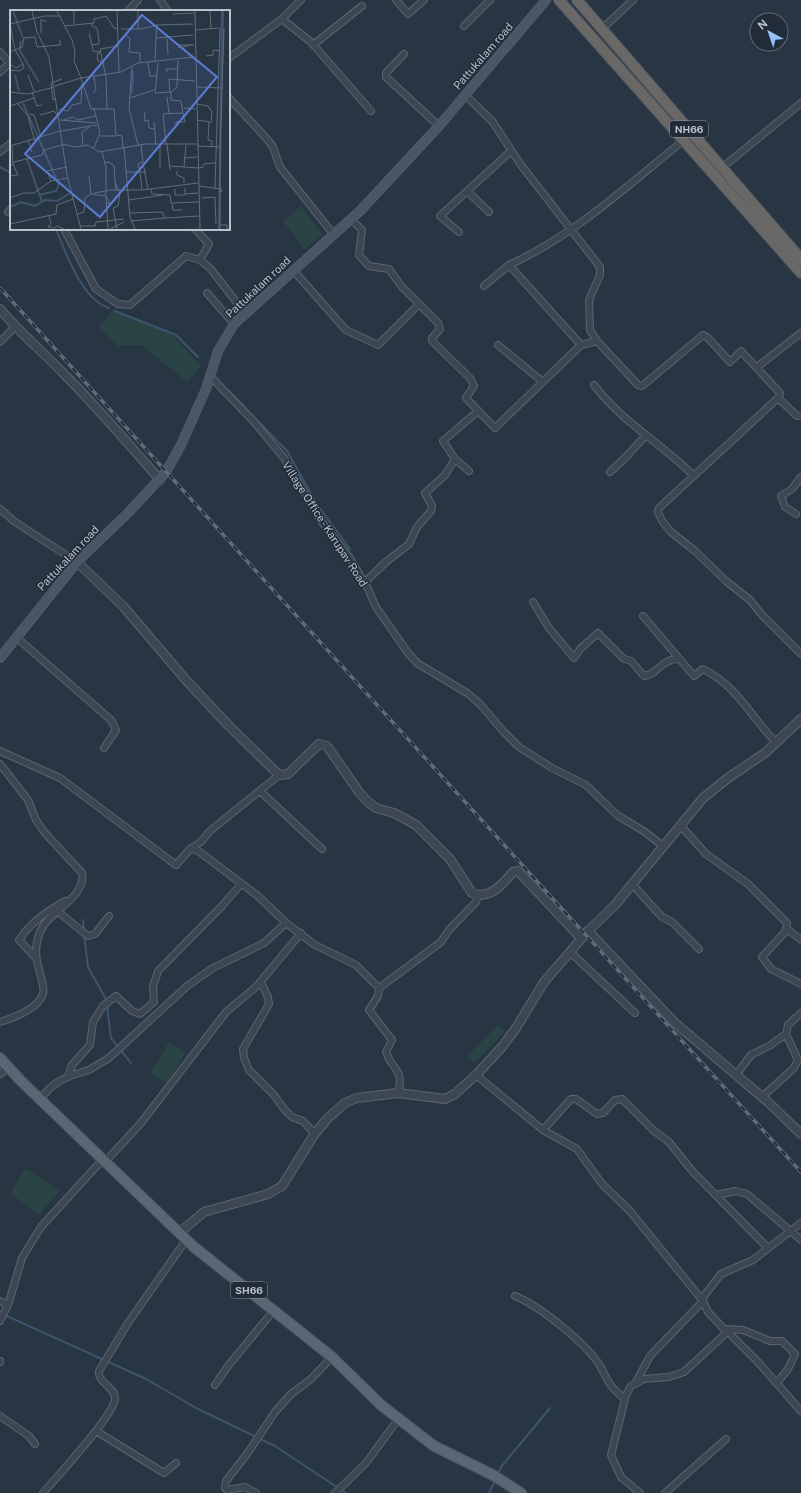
<svg xmlns="http://www.w3.org/2000/svg" width="801" height="1493" font-family="'Public Sans',sans-serif">
	<style>
		.green { fill: #2a4344 }
		.lines { fill: none; stroke-linecap: round; stroke-linejoin: round }
		.stream { stroke: #3e546c; stroke-width: 2 }
		.minor-casing { stroke: #5b6570; stroke-width: 8 }
		.tertiary-casing { stroke: #5b6570; stroke-width: 10 }
		.secondary-casing { stroke: #5b6570; stroke-width: 10 }
		.primary-casing { stroke: #46505c; stroke-width: 12 }
		.trunk-casing { stroke: #47525d; stroke-width: 12 }
		.minor { stroke: #3c4753; stroke-width: 6 }
		.tertiary { stroke: #3c4753; stroke-width: 8 }
		.secondary { stroke: #4a5666; stroke-width: 9 }
		.primary { stroke: #5a6673; stroke-width: 10 }
		.trunk { stroke: #6a6866; stroke-width: 10 }
		.rail-casing { stroke: #5e6b7a; stroke-width: 3.5 }
		.rail { stroke: #212c38; stroke-width: 2; stroke-dasharray: 6; stroke-linecap: butt }
		.labels { text-anchor: middle; stroke-width: 3; stroke-linejoin: round; paint-order: stroke }
		.shield { fill: #212c38; stroke: #8c95a0; stroke-width: 1 }
		.shield-label { font-size: 10px; font-weight: bold; fill: #bac2cd }
		.street-label { font-size: 11px; fill: #bac2cd; stroke: #212c38 }
		.inset-river { fill: none; stroke: #3e546c; stroke-width: 2 }
		.inset-road { fill: none; stroke: #626d7a; stroke-width: 1 }
		.view { fill: #5c7cd4; fill-opacity: 0.15; stroke: #5c7cd4; stroke-width: 2 }
		.inset-edge { fill: none; stroke: #bac2cd; stroke-width: 2 }
	</style>
	<rect width="100%" height="100%" fill="#283543"/>
	<!-- green -->
	<path class="green" d="M301 206 323 235 304 249 283 221Z
		M113 310 168 330 201 366 187 382 141 345 117 346 99 327Z
		M498 1025 505 1032 474 1063 467 1056Z
		M169 1042 186 1052 167 1083 150 1073Z
		M26 1168 60 1191 39 1215 10 1193Z"/>
	<g class="lines">
		<!-- stream -->
		<path class="stream" d="M0 167 11 173
			M56 229C66 253 82 300 109 308
			M115 311 176 335 198 357
			M228 390 287 451 318 506 350 549
			M83 920 84 930
			M84 934 88 967 107 1001
			M107 1005 111 1038 131 1063
			M0 1313 146 1379 196 1408 275 1446 346 1493
			M498 1474 501 1467 550 1408
			M489 1493 495 1481"/>
		<!-- minor casing -->
		<g class="minor-casing">
			<path id="minor" d="M160 0 168 11
				M396 0 408 14 424 0
				M128 11 138 0
				M282 19 311 42 371 111
				M464 26 490 0
				M603 28 633 0
				M313 45 362 6
				M0 52 11 65
				M404 54 386 73V77L439 126
				M229 58 282 19 301 0
				M0 72 10 63
				M465 95 492 121 521 165 600 267V275L589 300 590 330 597 341 638 385 642 386 647 382 703 335 708 338 730 362 741 351 780 393 779 398
				M229 98 267 139 273 147 280 167 334 235
				M0 152 11 143
				M723 167 801 103
				M467 191 489 212
				M8 212 11 209
				M351 219 362 230 359 255 369 266 389 269 402 287 438 323 440 329 432 338V341L470 378 474 386 466 398 495 428 581 345
				M64 229 96 289 118 304 130 305 186 256 200 260 210 268 245 313
				M195 229 209 244 200 260
				M459 232 440 216 511 151
				M293 270 346 330 378 345 419 304
				M484 286 509 265
				M207 293 234 324
				M597 341 581 345 509 265C575 235 628 185 684 140
				M0 342 15 327
				M498 345 543 382
				M757 367 801 333
				M210 376 255 423 284 458 321 521 350 558 368 589 376 607 408 653 417 663 467 693 480 704 502 730 519 747 552 768 586 785 617 815 645 832 663 846
				M594 385C621 421 662 444 694 476
				M801 416H797L778 398 659 508 658 512 662 521 671 532 695 551 726 581 750 600 762 615 801 654
				M455 459 469 471
				M610 472 625 458 646 435
				M0 509 15 522 77 562
				M796 514 785 507 781 496 792 489 801 477
				M364 583 387 561 409 544 417 527 431 511 432 506 425 493 445 475 455 459 443 441 478 411
				M533 602 549 628 574 658 581 648 598 633 624 659 631 661 644 676C658 675 660 659 679 659
				M643 616 694 676 703 669C740 688 749 716 777 743
				M16 637 111 720 116 730 104 748
				M0 751 60 778 176 865 190 849 197 850 258 896 286 923 315 945 356 965 379 988 378 996 369 1010 392 1040 386 1052C392 1070 405 1070 398 1093
				M0 764 28 800 36 820 45 833 82 873C86 893 59 908 47 921 35 934 34 954 39 970 41 978 45 987 43 994 38 1009 13 1018 0 1022
				M260 791 322 849
				M681 826 706 854 748 884 787 923 786 931 762 957 771 969 801 984
				M190 849 201 842 210 831 279 775
				M632 884 662 917 672 922 699 949
				M56 910 88 936 95 934 109 916
				M786 928 801 940
				M570 952 635 1013
				M36 958 19 940C31 922 46 912 65 901
				M261 982 268 997 269 1004 243 1049 244 1058 249 1070 274 1095 284 1109 292 1117 303 1121 315 1134
				M379 988 441 942 449 930 476 902 478 896
				M0 1074 9 1067
				M476 1075 543 1130 577 1149 602 1184 629 1210 703 1301 650 1356 636 1382
				M736 1075 751 1055 769 1046 786 1034 788 1025 801 1013
				M68 1077 72 1065 90 1045 93 1022 103 1006 116 996 132 1011 140 1014 154 1002 153 987 158 971 221 907 241 884
				M762 1097 794 1068 798 1060 786 1034
				M40 1099 50 1088 58 1082 69 1076 89 1070 109 1058 187 986 213 968 264 943 286 923
				M543 1130 571 1099H576L597 1114 603 1113 615 1100 622 1099 653 1130 669 1142 693 1172 768 1248
				M105 1162 141 1123 226 1012 257 986 301 933
				M716 1195 736 1191 747 1194 801 1240
				M515 1296C540 1306 584 1342 599 1364 609 1381 607 1385 624 1398
				M0 1301 8 1305
				M0 1321 8 1305 22 1258 41 1227 103 1159
				M725 1329 743 1330 770 1341H782L795 1354 788 1369 777 1383
				M725 1329 758 1362 801 1411
				M0 1361V1362
				M215 1385 228 1366 274 1310
				M0 1416 29 1436 35 1444
				M96 1431 164 1473 176 1463
				M43 1493C56 1478 114 1415 115 1399 116 1387 97 1383 99 1371L128 1323 186 1240
				M256 1493 245 1487 227 1490 225 1488 226 1481 247 1454 275 1412 291 1394 311 1379 332 1357
				M335 1493 366 1463 399 1418
				M640 1493 621 1477 611 1455 626 1395 631 1386 644 1379 669 1377 684 1372 724 1335 726 1331 708 1312 703 1301 704 1296 721 1274 753 1260 801 1223
				M665 1493 726 1439"/>
		</g>
		<!-- tertiary casing -->
		<g class="tertiary-casing">
			<path id="tertiary" d="M0 309C20 333 43 352 64 374 98 408 129 444 160 480
				M77 562 123 606 185 679 228 725 279 775 288 774 319 744 327 746 359 792 368 802 376 808 394 813 416 825 450 859 472 893C489 900 502 885 513 872L518 871 581 938
				M588 931 674 1022 768 1102 801 1134
				M179 1233 204 1212 268 1194 282 1186 314 1135 327 1119 345 1103 357 1098 398 1093 445 1099 455 1094 476 1075 502 1047 516 1028 544 982 588 931 615 905 703 798 728 778 765 753 801 719"/>
		</g>
		<!-- secondary casing -->
		<g class="secondary-casing">
			<path id="secondary" d="M0 658 77 562 129 512 166 472 181 445 206 389 218 351 234 324 360 211 439 126 546 0"/>
		</g>
		<!-- primary casing -->
		<g class="primary-casing">
			<path id="primary" d="M0 1058 21 1081 194 1247 332 1357 381 1405 434 1446 493 1475 521 1493"/>
		</g>
		<!-- trunk casing -->
		<g class="trunk-casing">
			<path id="trunk" d="M559 0 801 273
				M577 0 801 259"/>
		</g>
		<!-- minor -->
		<use href="#minor" class="minor"/>
		<!-- tertiary -->
		<use href="#tertiary" class="tertiary"/>
		<!-- secondary -->
		<use href="#secondary" class="secondary"/>
		<!-- primary -->
		<use href="#primary" class="primary"/>
		<!-- trunk -->
		<use href="#trunk" class="trunk"/>
		<!-- rail casing -->
		<g class="rail-casing">
			<path id="rail" d="M0 288C267 583 533 878 801 1172"/>
		</g>
		<!-- rail -->
		<use href="#rail" class="rail"/>
	</g>
	<g class="labels">
		<!-- shield labels -->
		<g class="shield">
			<rect x="670" y="121" width="38" height="16" rx="3"/>
			<rect x="231" y="1282" width="36" height="16" rx="3"/>
		</g>
		<g class="shield-label">
			<text x="689" y="133">NH66</text>
			<text x="249" y="1294">SH66</text>
		</g>
		<!-- street labels -->
		<g class="street-label">
			<text transform="translate(483 56) rotate(-49)" y="4">Pattukalam road</text>
			<text transform="translate(258 287) rotate(-43)" y="4">Pattukalam road</text>
			<text transform="translate(325 524) rotate(57)" y="4">Village Office - Karupav Road</text>
			<text transform="translate(68 558) rotate(-47)" y="4">Pattukalam road</text>
		</g>
	</g>
	<!-- overview -->
	<g transform="translate(10 10)">
		<rect width="220" height="220" fill="#283543"/>
		<path d="M211 1H214L210 219H208Z" fill="#3e546c"/>
		<path class="inset-river" d="M3 1 13 28M31 23V10L36 11M12 31 10 33V41L29 72M5 65 9 81M122 83 123 61M13 93 49 175 46 181 29 185M17 149 32 192M0 197 11 192 25 196 35 190 47 191 60 183"/>
		<path class="inset-road" d="M22 1 27 22 39 47 57 165 71 219M47 1 62 30 65 41 64 51 71 68M107 1 109 62M128 1V19M185 1 190 219M200 1 201 18M163 4 184 3M82 13V16L87 18 89 30V34L82 35 83 41 90 42M0 14 34 6H50M64 14V1M55 16 84 13V9L96 6 104 18 108 19M111 19H131L147 15 183 14M185 20 209 18M79 23 82 35M116 25 120 29 119 42 130 43V53M146 28 147 15M157 29 158 44M181 35 169 38V35H184M0 42 12 37 14 28 25 27 27 37 50 35V30M90 43 87 44 88 51 92 52M196 46 203 45V40L210 41M168 50 167 77 161 82V90L171 91 173 103M145 51 146 28 183 25M138 53 140 66H147M148 53 145 83 159 82M0 54 6 58 13 54 5 40 0 14M122 56 119 99 128 135M0 60 9 61 14 58 13 54M157 62 156 59H168M18 65 24 81M71 68 81 99H84L90 122 84 138M45 76 71 68 111 62 128 53 184 47M187 77 212 78M0 82 18 84 44 77M22 82 27 96 32 95M83 83 86 80 84 66M160 83 159 69 185 71M157 87 159 103M120 88 144 80M45 89 43 90 41 73 52 69M8 94 18 106 25 132M187 94 198 96 202 102 201 113M0 96 24 88M174 98 186 99M49 99 58 101 62 95 71 93 72 74M83 99H104L106 125 112 126 113 138M97 99 96 67 90 39 108 36M135 102 134 111 138 110 139 118 144 119M20 104 24 105 31 127M30 105 44 101 47 105M50 110 86 113M54 110 63 107 68 110 85 106M187 110 200 112M144 112 146 135M199 112 198 130 202 131V137M51 121 87 115M90 126H106M18 130 22 142M52 134 65 137 78 135 89 142 135 134H188M150 134V158M156 134 153 104 173 103 175 112H166V115M157 134 160 160M73 135 72 122 79 117M0 136 50 121M188 136 210 137 214 19M114 137 120 207 125 219M210 137V219M174 148 187 147M94 153 99 152 104 156 106 181M133 153 138 179M160 156 188 158 193 157 194 154 205 153M0 157 4 152 32 145 34 140 52 135M174 157 176 135M167 161V165L174 168V173M116 162H136M130 162 128 154 133 152 131 135M0 166 8 165 3 154 2 135M79 166 81 184M41 171 37 161 57 157M105 172 110 183 108 196 103 198 107 219M189 176 211 179 212 182M205 178 210 18M141 179 142 184 160 185 161 193 189 192M165 179V185H175V178M132 180 188 173M84 183 96 181V157L92 142M175 184 188 183M96 186 98 219M96 186 100 193 96 194M0 188 13 183H24L41 171 58 168M192 188 205 187 206 214M119 190 153 185M162 193 163 200H172M120 203 152 202 155 208 189 206M68 204 74 202 75 188 81 184 95 186 96 181 99 180H132L130 162M39 206 41 213 38 217H42M121 211 155 208M0 214 46 204 47 195 63 189M210 215H217V219H220M70 216H85L86 212 114 209M42 219 47 216 54 219M100 219 114 212"/>
		<path class="view" d="M132 5 207 67 90 207 15 144Z"/>
		<rect width="220" height="220" class="inset-edge"/>
	</g>
	<!-- north arrow -->
	<g transform="translate(769 32) rotate(320)"><circle r="19" fill="#212c38" stroke="#5e6874"/>
	<path d="M0-3L7 15L0 10L-7 15Z" fill="#94c0f7"/>
	<text y="-6" font-size="11" font-weight="bold" text-anchor="middle" fill="#bac2cd">N</text>
	</g>
</svg>
